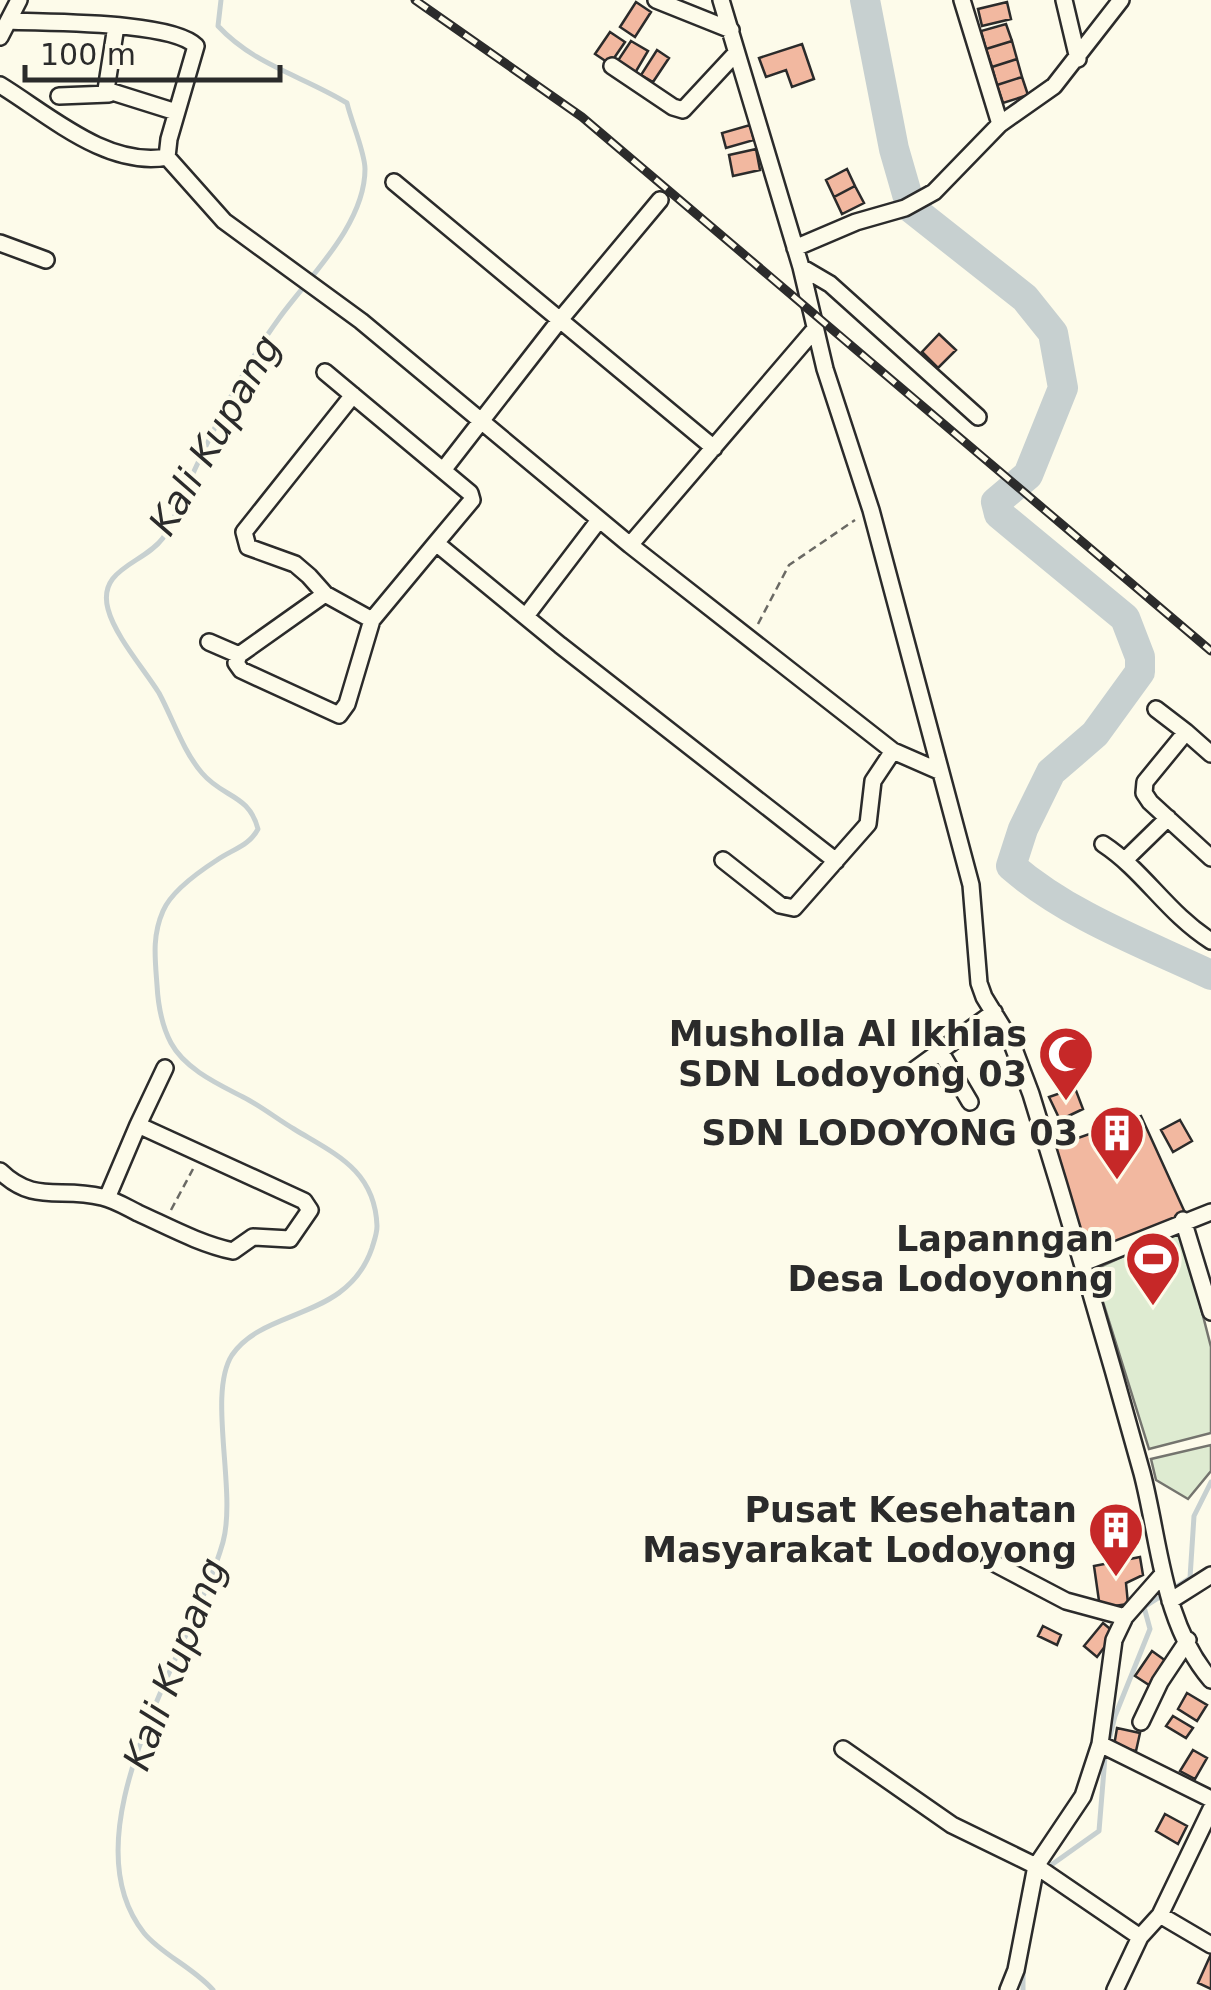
<svg xmlns="http://www.w3.org/2000/svg" width="1211" height="1990" font-family="'DejaVu Sans',sans-serif">
	<style>
		.green { fill: #deebd1; stroke: #74746e; stroke-width: 2.5 }
		.lines { fill: none; stroke-linecap: round; stroke-linejoin: round }
		.stream { stroke: #c7d0d0; stroke-width: 5 }
		.river { stroke: #c7d0d0; stroke-width: 30 }
		.building { fill: #f2b8a0; stroke: #2b2b2b; stroke-width: 2.5 }
		.street-casing { stroke: #2b2b2b; stroke-width: 20 }
		.path { stroke: #6a6964; stroke-width: 2.5; stroke-dasharray: 8 5; stroke-linecap: butt }
		.street { stroke: #fdfbea; stroke-width: 15 }
		.rail-casing { stroke: #2b2b2b; stroke-width: 9 }
		.rail { stroke: #fdfbea; stroke-width: 5; stroke-dasharray: 15; stroke-linecap: butt }
		.labels { text-anchor: middle; stroke-width: 8; stroke-linejoin: round; paint-order: stroke }
		.poi-label { font-size: 35px; font-weight: bold; fill: #2b2b2b; stroke: #fdfbea; text-anchor: end }
		.water-label { font-size: 38px; font-style: italic; fill: #2b2b2b; stroke: #fdfbea }
	</style>
	<rect width="100%" height="100%" fill="#fdfbea"/>
	<!-- green -->
	<path class="green" d="M1181 1230 1211 1347V1433L1149 1449 1093 1270Z
		M1211 1445V1471L1188 1499 1156 1480 1151 1459Z"/>
	<g class="lines">
		<!-- stream -->
		<path class="stream" d="M1047 1868 1099 1831 1105 1757 1115 1716 1150 1629 1144 1607 1190 1578 1194 1516 1211 1482
			M1023 1968V1990
			M213 1990C194 1968 161 1954 144 1933 63 1831 194 1646 223 1542 237 1491 207 1394 232 1355 265 1307 347 1321 372 1248 374 1241 377 1234 377 1226 375 1170 335 1154 294 1129 277 1119 261 1106 243 1097 218 1084 185 1069 171 1043 162 1026 158 1004 157 985 155 958 152 936 163 911 171 892 200 871 217 860 233 849 249 846 258 829 249 794 223 798 202 773 183 751 173 719 159 693 144 669 115 636 108 609 97 568 144 564 163 538 176 518 185 491 195 469 219 418 246 363 280 317 310 276 365 224 365 169 365 152 351 121 347 103 303 76 254 65 218 26L221 0"/>
		<!-- river -->
		<path class="river" d="M865 0 894 149 911 208 1025 298 1053 333 1063 388 1028 475 996 502 999 514 1125 618 1140 657V672L1095 734 1051 772 1023 829 1011 866C1069 916 1143 943 1211 975"/>
	</g>
	<!-- building -->
	<path class="building" d="M636 2 651 12 635 37 620 27Z
		M1007 2 1011 19 982 26 978 9Z
		M1006 24 1012 41 986 49 981 31Z
		M610 32 625 42 610 64 595 54Z
		M631 41 648 51 635 73 617 62Z
		M1012 41 1017 59 992 67 986 49Z
		M802 44 814 79 792 87 786 70 766 77 759 58Z
		M657 50 669 58 653 82 641 75Z
		M1017 59 1022 77 997 85 992 67Z
		M1022 77 1028 95 1003 103 997 85Z
		M750 125 754 140 726 148 722 133Z
		M756 149 760 170 733 176 729 155Z
		M847 169 855 186 834 197 826 180Z
		M855 186 864 203 842 214 834 197Z
		M939 334 956 350 938 368 922 352Z
		M1075 1088 1083 1109 1060 1120 1049 1097Z
		M1141 1116 1187 1217 1086 1258 1052 1147Z
		M1180 1120 1192 1141 1173 1152 1161 1130Z
		M1140 1557 1143 1575 1126 1583 1128 1604 1100 1608 1094 1566Z
		M1103 1623 1115 1633 1097 1657 1084 1646Z
		M1043 1626 1061 1635 1057 1645 1038 1636Z
		M1152 1651 1166 1661 1149 1685 1135 1676Z
		M1187 1693 1207 1705 1197 1721 1178 1709Z
		M1173 1716 1193 1728 1186 1738 1166 1726Z
		M1117 1728 1140 1733 1136 1751 1114 1746Z
		M1193 1750 1207 1758 1195 1779 1180 1771Z
		M1165 1814 1187 1826 1178 1844 1156 1831Z
		M1211 1954V1989L1198 1983Z"/>
	<g class="lines">
		<!-- street casing -->
		<g class="street-casing">
			<path id="street" d="M656 0 731 30
				M721 0 801 267 825 369 871 510 971 885 979 983 984 997 1011 1041 1031 1094C1070 1220 1107 1346 1142 1473 1160 1542 1162 1623 1211 1680
				M962 0 1000 124
				M1064 0 1078 59
				M9 21C48 23 171 21 196 46L169 139 167 157 224 221 361 321 630 545 893 751
				M116 26 106 90 176 112
				M0 37 19 0
				M612 66 673 107 683 110 736 53
				M0 85C49 115 107 168 167 157
				M59 96 109 94
				M394 182 714 448
				M0 243 46 260
				M795 248 856 222 905 208 934 192 1000 124 1054 86 1121 0
				M801 267 830 284 978 417
				M325 372 470 493 472 500 436 543 560 645 836 861
				M353 395 244 532 248 547 295 564 309 576 325 594 372 620 436 543
				M444 469 559 321 660 200
				M630 545 815 329
				M325 594 239 655 236 663 241 670 339 715 347 704 372 620
				M526 616 599 520
				M209 642 239 655
				M1156 709 1186 732
				M1211 754 1186 732 1145 782 1144 793 1150 802 1211 858
				M1103 844C1144 871 1167 913 1211 941
				M723 860 780 905 794 908 868 824 873 781 893 751 939 771
				M1125 860 1168 818
				M940 1051 970 1102
				M910 1073 994 1012
				M138 1125 165 1068
				M0 1171C35 1205 60 1186 102 1197 115 1200 126 1207 138 1213 169 1227 200 1244 233 1251L253 1237 290 1239 310 1210 304 1201 138 1125 107 1198
				M1183 1220 1211 1312
				M1083 1263 1211 1212
				M990 1561 1066 1601 1125 1617
				M1170 1601 1211 1575
				M1141 1722 1160 1682 1188 1640
				M1100 1744 1211 1799
				M843 1749 952 1825 1036 1866 1140 1937
				M1160 1915 1211 1945
				M1008 1990 1016 1970 1036 1866 1083 1796 1100 1744 1114 1640 1125 1617 1162 1575
				M1115 1990 1140 1937 1160 1915 1211 1809"/>
		</g>
		<!-- path -->
		<path class="path" d="M758 624 789 565 855 520
			M171 1210 193 1169"/>
		<!-- street -->
		<use href="#street" class="street"/>
		<!-- rail casing -->
		<g class="rail-casing">
			<path id="rail" d="M415 0 582 117 1211 651"/>
		</g>
		<!-- rail -->
		<use href="#rail" class="rail"/>
	</g>
	<!-- icons -->
	<defs>
		<g id="mosque-pin" transform="scale(2.875)"><path d="M0 17L-7.5 6A9.5 9.5 0 1 1 7.5 6Z" fill="#c62828" stroke="#fdfbea"/><path d="M3.5-4.9A6 6 0 1 0 3.5 4.9A5 5 0 1 1 3.5-4.9Z" fill="#fff"/></g>
		<g id="building-pin" transform="scale(2.875)"><path d="M0 17L-7.5 6A9.5 9.5 0 1 1 7.5 6Z" fill="#c62828" stroke="#fdfbea"/><path d="M-4-6H4V6H1V3H-1V6H-4ZM-2.5-4.3h1.7v1.8h-1.7ZM.8-4.3h1.7v1.8H.8ZM-2.5-1h1.7V.8h-1.7ZM.8-1h1.7V.8H.8Z" fill="#fff"/></g>
		<g id="stadium-pin" transform="scale(2.875)"><path d="M0 17L-7.5 6A9.5 9.5 0 1 1 7.5 6Z" fill="#c62828" stroke="#fdfbea"/><path d="M0-5a6.5 5 0 1 0 0 10a6.5 5 0 1 0 0-10ZM-3.5-1.8h7v3.6h-7Z" fill="#fff"/></g>
	</defs>
	<g fill-rule="evenodd">
		<use href="#mosque-pin" x="1066" y="1054"/>
		<use href="#building-pin" x="1117" y="1133"/>
		<use href="#stadium-pin" x="1153" y="1259"/>
		<use href="#building-pin" x="1116" y="1530"/>
	</g>
	<g class="labels">
		<!-- poi labels -->
		<g class="poi-label">
			<text x="1027" y="1046">Musholla Al Ikhlas<tspan x="1027" dy="40">SDN Lodoyong 03</tspan></text>
			<text x="1078" y="1145">SDN LODOYONG 03</text>
			<text x="1114" y="1251">Lapanngan<tspan x="1114" dy="40">Desa Lodoyonng</tspan></text>
			<text x="1077" y="1522">Pusat Kesehatan<tspan x="1077" dy="40">Masyarakat Lodoyong</tspan></text>
		</g>
		<!-- water labels -->
		<g class="water-label">
			<text transform="translate(215 435) rotate(-60)" y="13">Kali Kupang</text>
			<text transform="translate(175 1664) rotate(-69)" y="13">Kali Kupang</text>
		</g>
	</g>
	<!-- scale -->
	<path d="M25 65v15h255v-15" fill="none" stroke="#2b2b2b" stroke-width="5"/>
	<text x="40" y="65" font-size="30" fill="#2b2b2b" stroke="#fdfbea" stroke-width="8" paint-order="stroke">100 m</text>
</svg>
